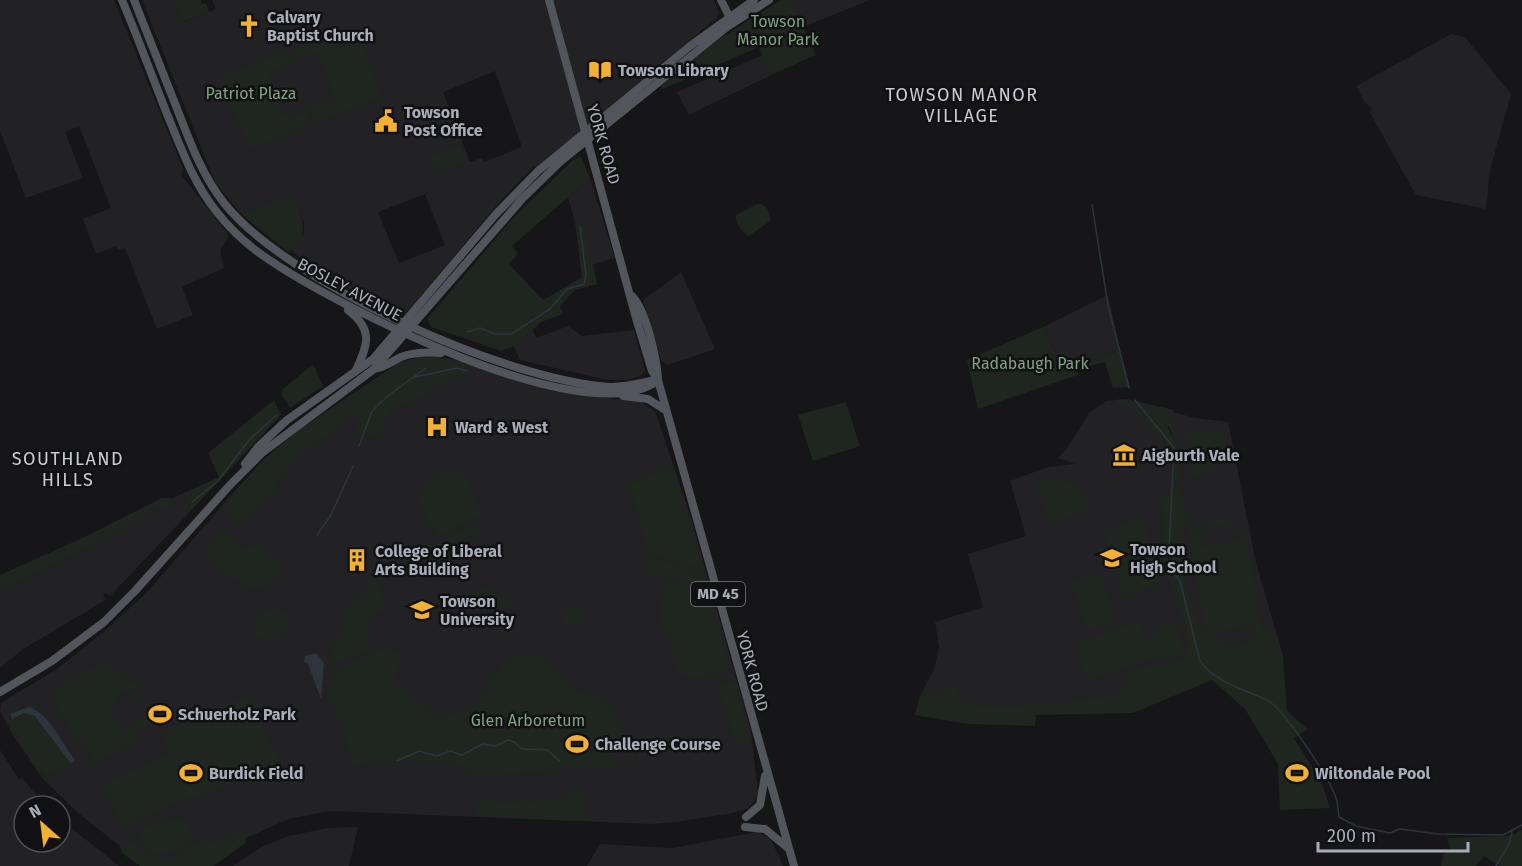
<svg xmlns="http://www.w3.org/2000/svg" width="1522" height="866" font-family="'Fira Sans',sans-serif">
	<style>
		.built { fill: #222225; fill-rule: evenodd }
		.green { fill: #1e261f; fill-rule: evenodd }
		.water { fill: #2c353c }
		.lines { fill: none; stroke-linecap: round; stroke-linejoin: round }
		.stream { stroke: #2c353c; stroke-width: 1.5 }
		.major { stroke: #53555c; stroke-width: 8 }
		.labels { text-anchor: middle; stroke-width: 5; stroke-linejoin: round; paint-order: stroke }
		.shield { fill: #111113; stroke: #7b7e86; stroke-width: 1.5 }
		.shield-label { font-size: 15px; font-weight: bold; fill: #a8adb8 }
		.poi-label { font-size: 16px; font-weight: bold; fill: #a8adb8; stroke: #111113; text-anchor: start }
		.park-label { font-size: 16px; fill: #7fa381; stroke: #111113 }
		.street-label { font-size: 16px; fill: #a8adb8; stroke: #111113 }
		.neighbourhood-label { font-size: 18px; letter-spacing: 1.5px; fill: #c9ccd4; stroke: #111113 }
	</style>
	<rect width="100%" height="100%" fill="#161618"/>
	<!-- built -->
	<path class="built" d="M0 0H114L183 169 182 176 229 236 220 250 224 268 182 287 193 315 157 329 125 248 118 250 116 246 96 254 83 219 111 208 79 126 65 132 83 178 26 198 0 131Z
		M142 0H174L183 22 216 9 212 0H714L719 13 717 18 579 132 576 142 540 173 534 166 498 204 406 313 399 315 341 285 292 252 304 233V222L293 195 241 214 215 182ZM495 71 522 147 484 162 482 158 470 162 443 92ZM425 194 445 245 399 263 378 212Z
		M791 0H870L803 27Z
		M1451 34 1465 37 1511 94 1490 170 1486 209 1416 195 1370 113 1372 108 1365 103 1356 86Z
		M763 55 771 75 689 115 677 92Z
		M590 178 615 258 592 265 584 219 575 222 568 197Z
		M681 272 715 349 667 365 661 360 643 300Z
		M1108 295 1120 350 1065 370 1043 327Z
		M530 323 536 338 568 326 582 336 634 330 645 371 642 375 628 380H608L520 360 513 345Z
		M438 357 454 359 572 394 641 402 655 411 690 515 751 731 758 793 755 800 749 808 733 813 677 822 650 824 330 811 288 819 238 842 145 866 78 813 43 779 13 735 0 711 1 703 57 669 106 630 149 590 240 485 419 358Z
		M1126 399 1171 451 1172 469 1173 441 1170 428 1162 420 1163 409 1195 418 1228 422 1256 563 1283 656 1129 671 1133 713 915 715 920 696 935 667 939 647 935 622 983 607 968 554 1026 536 1010 481 1048 467 1075 464 1058 458 1068 447 1089 413 1107 401Z
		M182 494 192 502 185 517 110 596 105 593 103 595 106 599 99 604 23 649 0 668V577Z
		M0 750 19 779 22 778 46 806H24V842H60V819L119 866H0Z
		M358 827 349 866H233L261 847 289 836 327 828Z
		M757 832 771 839 783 866H587L600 844 672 848Z"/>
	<!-- green -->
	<path class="green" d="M174 0H201L202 4 206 3 209 12 182 22Z
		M781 0H791L816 55 771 75 759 47 663 89 661 86 718 40Z
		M355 26 382 96 313 123 310 106 321 102 323 106 335 101 329 85 331 83 317 52 293 61 291 51Z
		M287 52 291 62 268 74 283 116 287 115 289 119 304 113 303 109 307 108 308 125 249 149 220 76Z
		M460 145 466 162 435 174 428 157Z
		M581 156 590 178 512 246 518 254 509 264 543 300 582 277 575 222 584 219 597 284 575 290 560 306 563 314 541 322 517 345 501 351 431 327 427 319 515 216 573 160Z
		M293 194C302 215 309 230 295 250L288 252 241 214Z
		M759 203C766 205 772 214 770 221L749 236C742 233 735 222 736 215Z
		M1043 327 1065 370 1120 350 1130 387 1113 388 1105 362 1077 370 1078 375 978 409 967 360Z
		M418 357H439L471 365 468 374 455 375 421 397 391 409 380 435H356L358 412 300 455 251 516 239 522 223 504 264 459 299 430 398 363Z
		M313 364 323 386 290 408 281 394 283 389Z
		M1126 399 1174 410 1168 428 1179 450 1180 485 1187 526 1193 525 1195 534C1209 516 1232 514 1246 534L1262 630 1269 632 1283 656 1287 711 1308 729 1294 738 1321 781 1330 808 1280 810 1278 764 1245 709 1212 680 1133 713 1036 715 1035 726 968 724 915 715 920 696 940 695 955 684 963 704C1016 711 1067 701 1120 695L1129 671 1184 660C1198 635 1166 588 1164 561 1162 538 1165 516 1161 492L1177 490 1171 451 1130 406 1119 405 1114 400ZM1223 525 1233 529 1241 539 1198 547C1199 532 1209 526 1223 525ZM1187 526V527L1208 646 1184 583 1178 545ZM1256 624 1254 635 1240 646 1226 645 1213 633Z
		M274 400 281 415 185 517 192 502 182 494 219 477 208 453Z
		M846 402 860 446 813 461 798 415Z
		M1222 427 1227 449 1212 471 1192 477 1185 434Z
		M668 468C680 475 696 544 701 562L698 568 647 553 634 496 629 490 625 489 626 484 641 482 644 478Z
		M458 471C471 480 476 501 481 515L438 536 429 519 419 508C415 487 437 470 458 471Z
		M1049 478C1071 480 1084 490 1093 509L1049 524 1035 481Z
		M162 498H170L176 503 173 510 153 508 133 523 10 586 0 587V575L87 536Z
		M1143 518 1163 584 1123 597 1103 530Z
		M476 522 481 534 422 552Z
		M226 531 240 549 259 543 287 569C280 574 272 583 264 587 243 595 217 563 204 551Z
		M643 555 698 570C680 576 664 584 648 572Z
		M382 572 381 576 385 580 380 589 386 611 373 614 370 623 372 632 366 634 371 649 334 664 330 659C333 646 335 635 343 626 339 607 368 583 382 572Z
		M1101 572 1116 620 1087 631 1070 582Z
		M704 573 730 668C725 672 716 673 708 675 681 682 677 676 669 650L673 648 675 638 668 631 663 630C653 592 664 579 704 573Z
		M486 587 513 602 512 606 479 612C471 606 468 602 473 592Z
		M581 606 586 623 566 628 559 610Z
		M273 608 288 613 291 626 279 638 262 639 254 633 253 623 260 613Z
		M1139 621 1147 645C1151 629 1161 621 1178 624L1185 655 1152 659 1087 681 1074 643Z
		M391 647 400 653 395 681 441 720 446 715C493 717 490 642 533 654 552 659 558 680 573 690 579 694 585 693 591 695 597 697 604 703 610 707 611 714 626 731 630 742L616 747 611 746V761H633L635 765 477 776C466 774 463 764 451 761H381L353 767 343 724 328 701 329 679 335 673 348 666 350 662Z
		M103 661 138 687 137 689 152 706V721L135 734 138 739 95 765 90 762 94 759 68 726 51 695 55 688ZM130 690 151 712 127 731 116 723 112 709 117 697Z
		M731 681 736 685 752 741 737 746 718 685Z
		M245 696 280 761 192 800 190 797 122 827 103 784 170 754 161 734Z
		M28 713C47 720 59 748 71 764L45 776 27 754 11 725 12 719Z
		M580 788 585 801 583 821 476 816 477 805 485 800 496 799V803L564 800V797Z
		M175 820H185L193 835C186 855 145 863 138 838L144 828Z
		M243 830 246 841 244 844 213 866H140L122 853 120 847 123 842H130C136 845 140 851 145 854 168 866 189 844 208 839L211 844Z
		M1522 830V866H1500L1484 856 1476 866H1441L1443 855 1450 848 1447 838 1508 836Z"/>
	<!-- water -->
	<path class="water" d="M316 653 324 663 321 699 308 664 304 662 305 656Z
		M29 707C50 714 62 744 75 760L71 764 35 716 24 713 12 719 10 714Z"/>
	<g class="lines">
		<!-- stream -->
		<path class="stream" d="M1092 205 1108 305 1129 388
			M468 332 480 328 495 334H511L550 309 567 289 584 284 586 275 580 226
			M415 377 457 368 467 371
			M1135 400 1174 448 1169 550 1176 564 1174 574 1180 581 1200 661C1216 683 1244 689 1267 700 1284 709 1330 779 1336 798 1338 804 1338 811 1339 817L1356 826 1390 833 1400 829 1438 834 1503 835 1522 825
			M359 446 372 411 389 395 426 368
			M192 502 218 481 249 440 277 415
			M317 535 331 515 353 466
			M397 761 419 751 437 756 450 751 462 755 483 744 496 746 508 740 514 742 522 749 547 750 560 761
			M1496 866 1509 844 1512 832"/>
		<!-- major -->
		<path class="major" d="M122 0C138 38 152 76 167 114 181 148 193 182 216 211 230 229 246 244 265 257 331 303 587 436 658 380
			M134 0C148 35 162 70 176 106 189 139 201 174 224 203 287 283 510 382 611 387 627 387 641 383 656 380
			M549 0 636 318 652 371 657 379
			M721 0 731 20
			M632 296C646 310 657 359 658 380L794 866
			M348 310C374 330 368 345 355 372
			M374 369C385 368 392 361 401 357 414 352 427 352 441 353
			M623 396 648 399 665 410
			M245 464 258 447 287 420 373 359 496 214 538 171 690 46 754 0
			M0 692 52 661 104 622 135 591 230 485 263 452 374 369 522 199 560 162 727 27 769 0
			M746 817 760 805 765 776
			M745 827 765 829 788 848"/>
	</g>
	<!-- icons -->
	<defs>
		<g id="church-bare" transform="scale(1.8)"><path d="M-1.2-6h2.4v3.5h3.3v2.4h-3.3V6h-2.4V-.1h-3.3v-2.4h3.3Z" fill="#f2b134" stroke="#111113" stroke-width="2.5" paint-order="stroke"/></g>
		<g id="library-bare" transform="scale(1.8)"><path d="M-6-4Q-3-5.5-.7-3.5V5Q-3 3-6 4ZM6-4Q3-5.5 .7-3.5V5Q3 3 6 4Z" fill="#f2b134" stroke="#111113" stroke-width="2.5" paint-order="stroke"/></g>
		<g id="civic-bare" transform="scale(1.8)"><path d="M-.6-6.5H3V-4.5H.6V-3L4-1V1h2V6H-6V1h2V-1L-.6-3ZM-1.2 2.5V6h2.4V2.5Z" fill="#f2b134" stroke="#111113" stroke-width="2.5" paint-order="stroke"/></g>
		<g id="hospital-bare" transform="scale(1.8)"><path d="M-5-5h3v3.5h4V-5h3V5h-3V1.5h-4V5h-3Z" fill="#f2b134" stroke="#111113" stroke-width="2.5" paint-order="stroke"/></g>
		<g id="museum-bare" transform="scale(1.8)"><path d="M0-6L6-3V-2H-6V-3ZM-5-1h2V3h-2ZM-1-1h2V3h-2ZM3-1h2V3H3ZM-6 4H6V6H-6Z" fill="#f2b134" stroke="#111113" stroke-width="2.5" paint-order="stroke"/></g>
		<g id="school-bare" transform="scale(1.8)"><path d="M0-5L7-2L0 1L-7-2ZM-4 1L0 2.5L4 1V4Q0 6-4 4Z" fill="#f2b134" stroke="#111113" stroke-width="2.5" paint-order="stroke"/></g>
		<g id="building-bare" transform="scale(1.8)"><path d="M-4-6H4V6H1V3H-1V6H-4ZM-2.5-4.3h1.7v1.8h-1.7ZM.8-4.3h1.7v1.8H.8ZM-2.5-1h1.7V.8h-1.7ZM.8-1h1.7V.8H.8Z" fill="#f2b134" stroke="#111113" stroke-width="2.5" paint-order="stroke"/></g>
		<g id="university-bare" transform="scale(1.8)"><path d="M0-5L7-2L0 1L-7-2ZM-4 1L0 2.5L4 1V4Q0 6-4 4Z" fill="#f2b134" stroke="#111113" stroke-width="2.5" paint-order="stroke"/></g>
		<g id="stadium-bare" transform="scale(1.8)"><path d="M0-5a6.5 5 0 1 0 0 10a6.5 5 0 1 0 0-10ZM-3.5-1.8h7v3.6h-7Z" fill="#f2b134" stroke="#111113" stroke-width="2.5" paint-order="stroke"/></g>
	</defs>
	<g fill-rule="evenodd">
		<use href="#church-bare" x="249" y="26"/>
		<use href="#library-bare" x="600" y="70"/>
		<use href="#civic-bare" x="386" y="121"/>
		<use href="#hospital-bare" x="437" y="427"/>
		<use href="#museum-bare" x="1124" y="455"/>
		<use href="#school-bare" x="1112" y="558"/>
		<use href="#building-bare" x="357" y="560"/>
		<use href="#university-bare" x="422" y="610"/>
		<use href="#stadium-bare" x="160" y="714"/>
		<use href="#stadium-bare" x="577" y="744"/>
		<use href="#stadium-bare" x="191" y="773"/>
		<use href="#stadium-bare" x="1297" y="773"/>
	</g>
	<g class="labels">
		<!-- shield labels -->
		<rect class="shield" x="691" y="582" width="54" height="24" rx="4.5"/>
		<g class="shield-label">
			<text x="718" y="599">MD 45</text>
		</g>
		<!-- poi labels -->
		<g class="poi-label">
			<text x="267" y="23">Calvary<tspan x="267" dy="18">Baptist Church</tspan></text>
			<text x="618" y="76">Towson Library</text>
			<text x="404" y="118">Towson<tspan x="404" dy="18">Post Office</tspan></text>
			<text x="455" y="433">Ward &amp; West</text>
			<text x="1142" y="461">Aigburth Vale</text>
			<text x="1130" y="555">Towson<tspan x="1130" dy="18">High School</tspan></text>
			<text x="375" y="557">College of Liberal<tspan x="375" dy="18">Arts Building</tspan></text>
			<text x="440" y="607">Towson<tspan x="440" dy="18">University</tspan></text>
			<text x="178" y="720">Schuerholz Park</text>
			<text x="595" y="750">Challenge Course</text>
			<text x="209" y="779">Burdick Field</text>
			<text x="1315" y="779">Wiltondale Pool</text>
		</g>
		<!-- park labels -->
		<g class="park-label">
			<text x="778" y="27">Towson<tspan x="778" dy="18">Manor Park</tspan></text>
			<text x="251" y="99">Patriot Plaza</text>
			<text x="1030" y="369">Radabaugh Park</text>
			<text x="528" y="726">Glen Arboretum</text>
		</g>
		<!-- street labels -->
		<g class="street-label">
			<text transform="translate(604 144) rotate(74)" y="6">YORK ROAD</text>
			<text transform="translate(350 289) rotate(28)" y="6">BOSLEY AVENUE</text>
			<text transform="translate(753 671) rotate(75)" y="6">YORK ROAD</text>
		</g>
		<!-- neighbourhood labels -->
		<g class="neighbourhood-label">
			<text x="962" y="101">TOWSON MANOR<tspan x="962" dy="21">VILLAGE</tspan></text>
			<text x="68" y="465">SOUTHLAND<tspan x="68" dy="21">HILLS</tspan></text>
		</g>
	</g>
	<!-- north arrow -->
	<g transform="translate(42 824) rotate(332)"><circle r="28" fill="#111113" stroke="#4d4f55" stroke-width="1.5"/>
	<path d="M0-4.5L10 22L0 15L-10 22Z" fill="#f2b134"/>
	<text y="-9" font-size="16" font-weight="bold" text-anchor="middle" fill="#a8adb8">N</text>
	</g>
	<!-- scale -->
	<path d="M1318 842v9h150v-9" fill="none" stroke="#a8adb8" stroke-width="3"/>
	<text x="1327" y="842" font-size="18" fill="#a8adb8" stroke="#111113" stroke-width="4.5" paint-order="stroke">200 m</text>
</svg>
